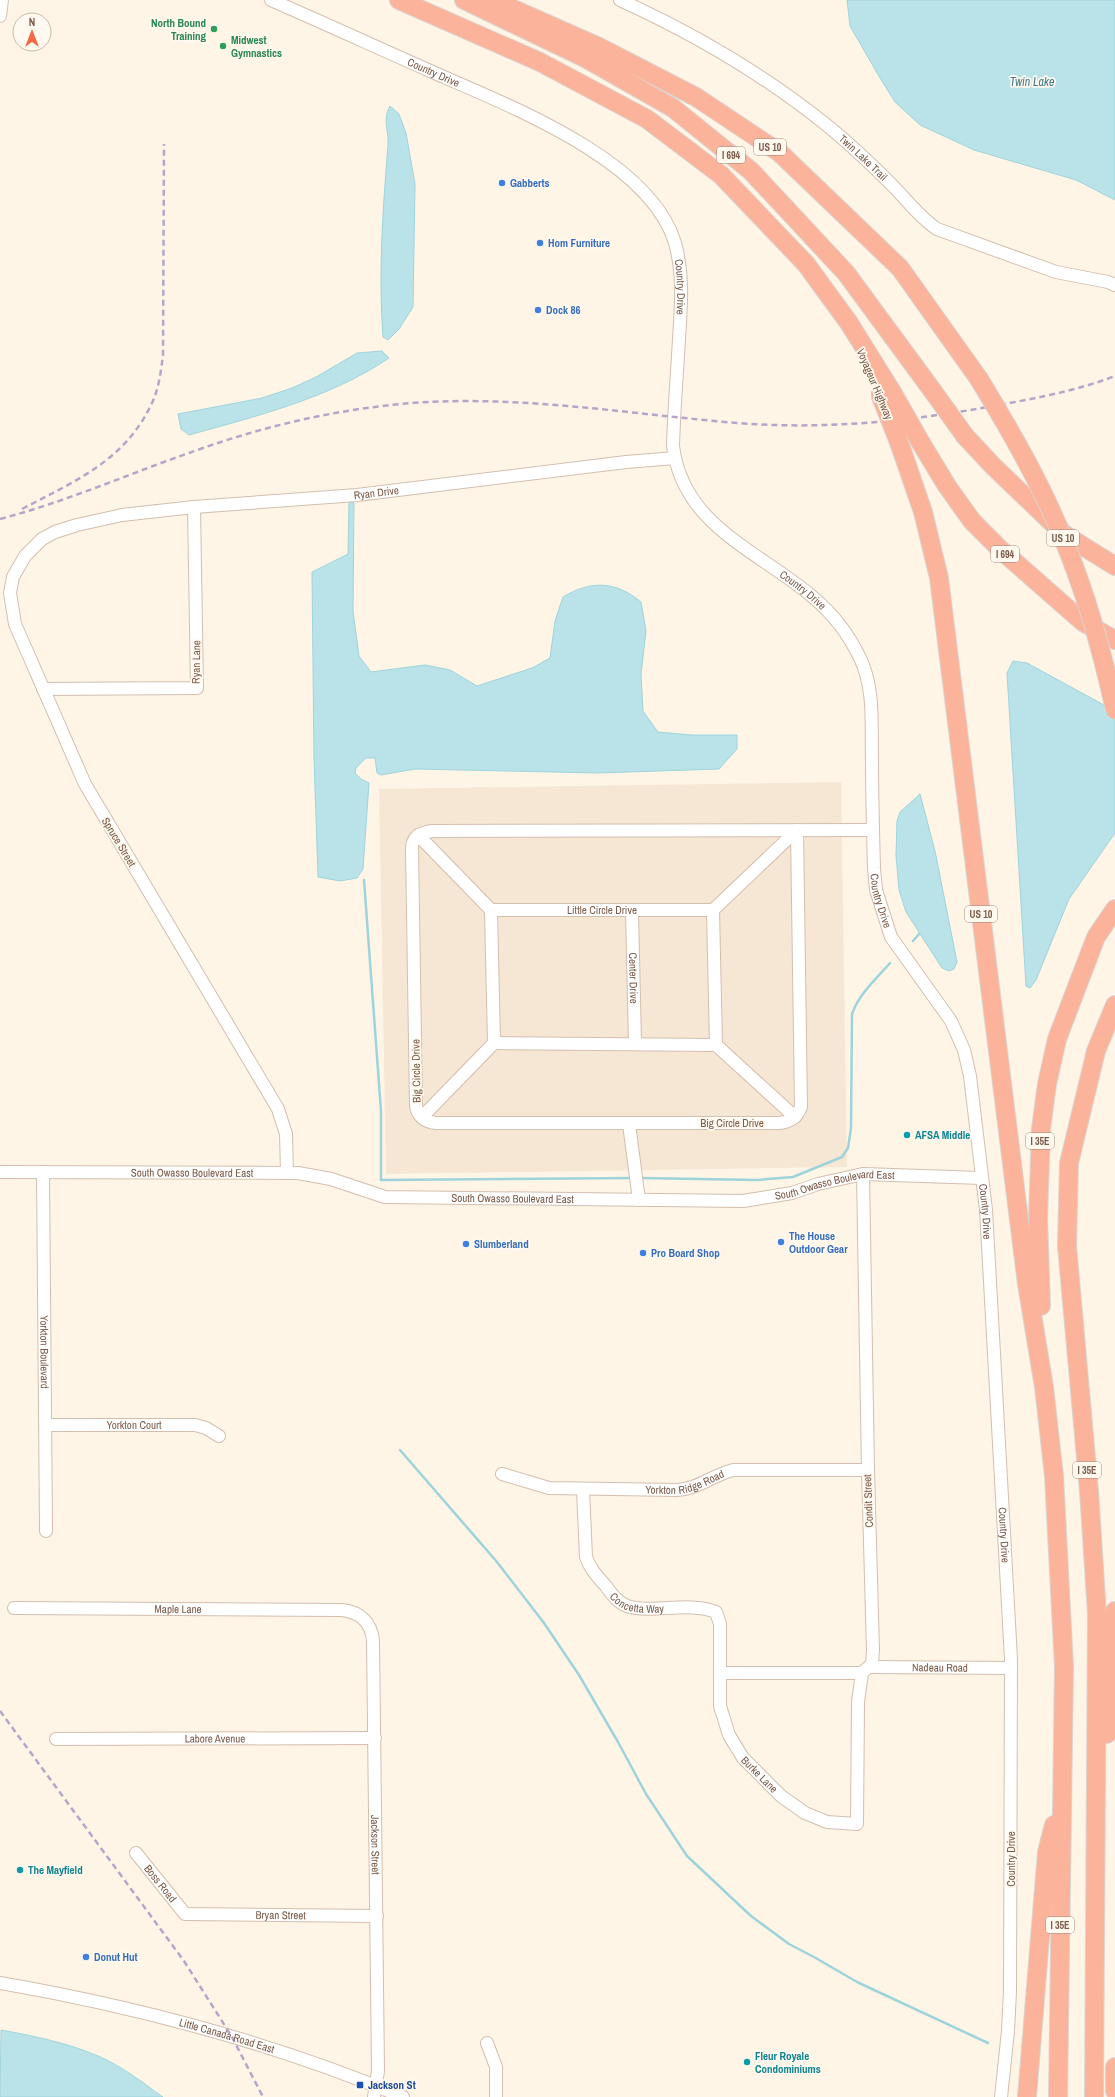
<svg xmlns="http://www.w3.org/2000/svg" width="1115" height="2097" font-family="'Archivo Narrow',sans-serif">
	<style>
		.residential { fill: #f6e7d5 }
		.water { fill: #bae3e9; stroke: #9fd3dc }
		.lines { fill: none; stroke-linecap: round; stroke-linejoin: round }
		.stream { stroke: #9fd3dc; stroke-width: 2.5 }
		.minor-casing { stroke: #d4beae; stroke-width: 14 }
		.highway-casing { stroke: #dcd4d0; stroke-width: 20 }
		.minor { stroke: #fff; stroke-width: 12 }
		.highway { stroke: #fbb39b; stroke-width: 18 }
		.rail { stroke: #b8a4c9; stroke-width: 2.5; stroke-dasharray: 6 4; stroke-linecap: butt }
		.highway-bridge-casing { stroke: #dcd4d0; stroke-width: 20; stroke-linecap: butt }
		.highway-bridge { stroke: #fbb39b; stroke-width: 18 }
		.leisure-dot { fill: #2e9e5b; stroke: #fff9ef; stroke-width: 1.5 }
		.shop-dot { fill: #3f7fe0; stroke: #fff9ef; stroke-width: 1.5 }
		.culture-dot { fill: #0f9aa8; stroke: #fff9ef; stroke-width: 1.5 }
		.transit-dot { fill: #1a4fb4; stroke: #fff9ef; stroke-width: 1.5 }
		.labels { text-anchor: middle; stroke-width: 3.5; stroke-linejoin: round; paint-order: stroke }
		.shield { fill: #fff9ef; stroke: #a28a7b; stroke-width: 1 }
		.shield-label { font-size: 10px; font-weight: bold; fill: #7a5a49 }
		.leisure-label { font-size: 11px; font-weight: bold; fill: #27864d; stroke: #fff9ef; text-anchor: end }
		.street-label { font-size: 11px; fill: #7a5a49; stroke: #fff9ef }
		.shop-label { font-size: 11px; font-weight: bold; fill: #366cbe; stroke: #fff9ef; text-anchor: start }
		.culture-label { font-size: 11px; font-weight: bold; fill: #0d838f; stroke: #fff9ef; text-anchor: start }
		.transit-label { font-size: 11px; font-weight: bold; fill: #164399; stroke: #fff9ef; text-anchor: start }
		.water-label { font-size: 12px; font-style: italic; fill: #3e7b87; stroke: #fff9ef }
	</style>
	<rect width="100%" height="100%" fill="#fef5e7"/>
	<!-- residential -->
	<path class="residential" d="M841 782 847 1167 386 1174 379 789Z"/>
	<!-- water -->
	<path class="water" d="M847 0H1115V200L1076 180 974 150 920 125 895 102 880 78 850 26Z
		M390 106 399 114 406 133 415 184 413 307 399 329 388 340 383 337C378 272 383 209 388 145 389 130 382 120 390 106Z
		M382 351 389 358C330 398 257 416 189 435L181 429 178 414 262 398 292 388 316 377 357 353Z
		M349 502 354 503 353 611 359 656 371 672 425 665 450 670 477 686 532 668 550 658 555 621 563 597C591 580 616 581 641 602L646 631 641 674 643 711 658 732 692 735H737V749L719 769 598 773 415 769 381 775 377 773 375 758H366L356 768 355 773 361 779 369 783 363 869 357 878 340 881 318 877 314 758 312 572 348 554Z
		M1013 661 1027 663 1115 711V833L1069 899 1036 980 1030 988 1026 986 1007 673Z
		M920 794 935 851 957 962 954 969 949 971 942 968 906 912 899 890 896 855 897 821 900 812Z
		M1 2030C34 2036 68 2043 98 2056 122 2066 143 2083 163 2097H0Z"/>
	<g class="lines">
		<!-- stream -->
		<path class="stream" d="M364 880 381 1111V1180L633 1178
			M913 941 919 934
			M640 1178 757 1180 793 1177 842 1157 848 1148 851 1128 852 1014C859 994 876 979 890 963
			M400 1450 497 1562 544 1623 579 1675 618 1742 646 1794 687 1856 751 1916 789 1944 814 1957 857 1982 988 2043"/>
		<!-- minor casing -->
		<g class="minor-casing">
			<g id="minor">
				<path id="s1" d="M271 0C324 23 376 47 428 70 504 104 650 158 675 243 684 275 681 306 679 339 677 375 674 410 673 446 683 527 760 551 814 598 833 614 849 635 860 658 875 689 871 725 872 759 872 795 873 831 874 868L876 890 891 937 951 1021 964 1050 970 1076 986 1210 1011 1659 1010 1991 1008 2031 1001 2097"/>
				<path id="s2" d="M620 0C695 34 765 75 829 127 851 145 872 165 892 185 907 200 919 217 937 229L1056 272 1108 282 1115 285"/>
				<path d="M0 16 2 0"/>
				<path d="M43 689 197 688 194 507"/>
				<path d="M797 830 801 1107C797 1118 788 1123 777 1123H436C425 1122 418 1117 416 1106L412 847C413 836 421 833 432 831L873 830"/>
				<path d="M418 835 491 910 494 1043 422 1117"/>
				<path id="s3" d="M491 910H713L797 830"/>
				<path d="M713 910 716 1045"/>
				<path id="s4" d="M632 911 635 1044"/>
				<path d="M494 1043 716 1045 795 1117"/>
				<path d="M629 1124 639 1200"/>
				<path id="s5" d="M0 1172 298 1173 331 1179 385 1197 743 1201 792 1193 818 1184 863 1174 982 1178"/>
				<path id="s6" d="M43 1172 46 1531"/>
				<path id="s7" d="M287 1173 286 1134 278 1109 85 784 15 624 10 593 13 577 25 556 42 539 55 532 77 525 122 515 194 507 357 495 626 462 675 458"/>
				<path id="s8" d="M46 1425H195L206 1428 219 1436"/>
				<path id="s9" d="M502 1474 549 1488 677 1490C698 1489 713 1475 733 1470H868"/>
				<path id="s10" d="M583 1490 586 1557C590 1569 597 1576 605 1585 611 1593 617 1602 627 1606 654 1614 687 1601 716 1612L720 1624V1706L729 1735 743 1758 781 1796 805 1813 827 1822 857 1824 858 1702 862 1673 872 1664 873 1650 868 1470 863 1174"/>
				<path id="s11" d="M14 1608 342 1610C360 1612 371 1622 373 1640L378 2071 374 2097"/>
				<path id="s12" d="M869 1667 1011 1668"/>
				<path d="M720 1673H862"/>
				<path id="s13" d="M56 1739 375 1738"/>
				<path id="s14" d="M136 1853 185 1914 377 1916"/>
				<path id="s15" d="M0 1983C138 2007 274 2043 403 2097"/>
				<path d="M487 2043 496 2067V2097"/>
			</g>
		</g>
		<!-- highway casing -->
		<g class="highway-casing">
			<path id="highway" d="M399 0 540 62 647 119 721 175 806 264 849 323 892 392
				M464 0 585 58 673 108 751 171 846 273 932 390
				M493 0 599 47 696 97 780 153 900 268 979 379
				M965 436 993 466 1065 535 1115 566
				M921 443 947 486 972 521 1001 550 1083 622 1115 640
				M900 445 923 512 939 578 1027 1284 1044 1387 1054 1476 1064 1667 1058 2097
				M1041 1306 1038 1218 1041 1129 1047 1084 1057 1039 1096 937 1115 909
				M1107 1734 1115 1611
				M1115 2067V2091
				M1027 2097 1047 1852 1054 1825
				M1094 2097 1097 1614 1089 1491 1067 1246 1069 1163 1096 1051 1115 1005"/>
		</g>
		<!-- minor -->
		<use href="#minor" class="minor"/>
		<!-- highway -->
		<use href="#highway" class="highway"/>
		<!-- rail -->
		<path class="rail" d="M22 509C75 481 125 461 152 403 159 388 161 371 163 355L164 144
			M0 519C65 502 126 475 189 453 260 427 336 409 412 403 523 395 627 414 737 423 825 430 912 421 999 405 1037 398 1079 390 1115 376
			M0 1711 184 1961 232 2037 263 2097"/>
		<!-- highway-bridge casing -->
		<g class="highway-bridge-casing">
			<path id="highway-bridge" d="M979 379C1010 430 1040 482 1063 538 1086 593 1102 651 1115 710
				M932 390 965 436
				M892 392 921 443
				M880 394 900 445"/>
		</g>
		<!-- highway-bridge -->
		<use href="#highway-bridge" class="highway-bridge"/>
	</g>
	<!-- markers -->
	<g class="leisure-dot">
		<circle cx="214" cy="29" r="4"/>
		<circle cx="223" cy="46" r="4"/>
	</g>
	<g class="shop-dot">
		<circle cx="502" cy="183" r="4"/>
		<circle cx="540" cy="243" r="4"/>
		<circle cx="538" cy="310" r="4"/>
		<circle cx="781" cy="1242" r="4"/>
		<circle cx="466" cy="1244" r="4"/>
		<circle cx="643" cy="1253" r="4"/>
		<circle cx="86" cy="1957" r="4"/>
	</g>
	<g class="culture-dot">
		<circle cx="907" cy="1135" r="4"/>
		<circle cx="20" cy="1870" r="4"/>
		<circle cx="747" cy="2062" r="4"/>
	</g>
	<rect class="transit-dot" x="356" y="2081" width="8" height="8" rx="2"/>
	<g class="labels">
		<!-- shield labels -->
		<g class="shield">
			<rect x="754" y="139" width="32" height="16" rx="3"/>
			<rect x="717" y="147" width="28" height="16" rx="3"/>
			<rect x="1047" y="530" width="32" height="16" rx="3"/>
			<rect x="991" y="546" width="28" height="16" rx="3"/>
			<rect x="965" y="906" width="32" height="16" rx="3"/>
			<rect x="1026" y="1133" width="28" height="16" rx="3"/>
			<rect x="1073" y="1462" width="28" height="16" rx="3"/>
			<rect x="1046" y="1917" width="28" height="16" rx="3"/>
		</g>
		<g class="shield-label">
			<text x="770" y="151">US 10</text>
			<text x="731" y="159">I 694</text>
			<text x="1063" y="542">US 10</text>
			<text x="1005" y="558">I 694</text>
			<text x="981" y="918">US 10</text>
			<text x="1040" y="1145">I 35E</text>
			<text x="1087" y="1474">I 35E</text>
			<text x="1060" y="1929">I 35E</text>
		</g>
		<!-- leisure labels -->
		<g class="leisure-label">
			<text x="206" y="27">North Bound<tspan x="206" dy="13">Training</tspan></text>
			<text x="231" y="44" text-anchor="start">Midwest<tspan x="231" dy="13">Gymnastics</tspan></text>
		</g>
		<!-- street labels -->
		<g class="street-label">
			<text dy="4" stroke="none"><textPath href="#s1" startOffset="178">Country Drive</textPath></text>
			<text dy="4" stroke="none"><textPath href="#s2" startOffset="291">Twin Lake Trail</textPath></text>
			<text dy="4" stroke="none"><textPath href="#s1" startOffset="526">Country Drive</textPath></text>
			<text transform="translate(875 384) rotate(67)" y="4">Voyageur Highway</text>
			<text dy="4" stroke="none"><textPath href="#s7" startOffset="1053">Ryan Drive</textPath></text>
			<text dy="4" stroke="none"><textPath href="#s1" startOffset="886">Country Drive</textPath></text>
			<text transform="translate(196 662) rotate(-89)" y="4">Ryan Lane</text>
			<text transform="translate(119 842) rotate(59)" y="4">Spruce Street</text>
			<text dy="4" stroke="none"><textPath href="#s1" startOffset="1221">Country Drive</textPath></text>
			<text dy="4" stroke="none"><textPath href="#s3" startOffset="111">Little Circle Drive</textPath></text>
			<text dy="4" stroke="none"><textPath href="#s4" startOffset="67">Center Drive</textPath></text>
			<text transform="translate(416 1071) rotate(-91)" y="4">Big Circle Drive</text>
			<text x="732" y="1127">Big Circle Drive</text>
			<text dy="4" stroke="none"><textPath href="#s5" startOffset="192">South Owasso Boulevard East</textPath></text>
			<text dy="4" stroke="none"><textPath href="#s5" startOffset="840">South Owasso Boulevard East</textPath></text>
			<text dy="4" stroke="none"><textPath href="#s5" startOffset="516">South Owasso Boulevard East</textPath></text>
			<text dy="4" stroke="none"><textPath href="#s1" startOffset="1557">Country Drive</textPath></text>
			<text dy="4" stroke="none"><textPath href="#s6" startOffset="180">Yorkton Boulevard</textPath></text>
			<text dy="4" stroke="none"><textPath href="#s8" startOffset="88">Yorkton Court</textPath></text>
			<text dy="4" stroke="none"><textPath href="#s9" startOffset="186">Yorkton Ridge Road</textPath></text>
			<text transform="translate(868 1501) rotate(-92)" y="4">Condit Street</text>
			<text dy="4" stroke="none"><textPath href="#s1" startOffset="1881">Country Drive</textPath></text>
			<text dy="4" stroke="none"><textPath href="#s10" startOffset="141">Concetta Way</textPath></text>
			<text dy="4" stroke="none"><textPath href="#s11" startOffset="164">Maple Lane</textPath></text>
			<text dy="4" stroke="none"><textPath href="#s12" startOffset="71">Nadeau Road</textPath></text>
			<text dy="4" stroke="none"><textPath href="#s13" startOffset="159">Labore Avenue</textPath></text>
			<text dy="4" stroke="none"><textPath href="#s10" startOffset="397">Burke Lane</textPath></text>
			<text dy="4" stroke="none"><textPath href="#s11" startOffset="580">Jackson Street</textPath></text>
			<text transform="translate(1011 1859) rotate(-90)" y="4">Country Drive</text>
			<text dy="4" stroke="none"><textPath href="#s14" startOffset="39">Boss Road</textPath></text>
			<text dy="4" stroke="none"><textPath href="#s14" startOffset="174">Bryan Street</textPath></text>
			<text dy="4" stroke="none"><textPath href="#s15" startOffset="233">Little Canada Road East</textPath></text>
		</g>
		<!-- shop labels -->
		<g class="shop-label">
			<text x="510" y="187">Gabberts</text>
			<text x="548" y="247">Hom Furniture</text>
			<text x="546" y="314">Dock 86</text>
			<text x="789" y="1240">The House<tspan x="789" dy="13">Outdoor Gear</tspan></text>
			<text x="474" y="1248">Slumberland</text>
			<text x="651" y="1257">Pro Board Shop</text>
			<text x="94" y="1961">Donut Hut</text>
		</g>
		<!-- culture labels -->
		<g class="culture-label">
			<text x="915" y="1139">AFSA Middle</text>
			<text x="28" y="1874">The Mayfield</text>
			<text x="755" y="2060">Fleur Royale<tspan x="755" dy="13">Condominiums</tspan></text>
		</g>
		<!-- transit labels -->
		<g class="transit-label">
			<text x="368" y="2089">Jackson St</text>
		</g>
		<!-- water labels -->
		<g class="water-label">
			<text x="1032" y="86">Twin Lake</text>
		</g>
	</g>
	<!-- north arrow -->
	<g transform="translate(32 32)"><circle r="19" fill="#fff9ef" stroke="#cab9ad"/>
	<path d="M0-3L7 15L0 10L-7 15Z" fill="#ef6a45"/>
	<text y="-6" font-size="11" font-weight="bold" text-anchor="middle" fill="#7a5a49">N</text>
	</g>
</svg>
